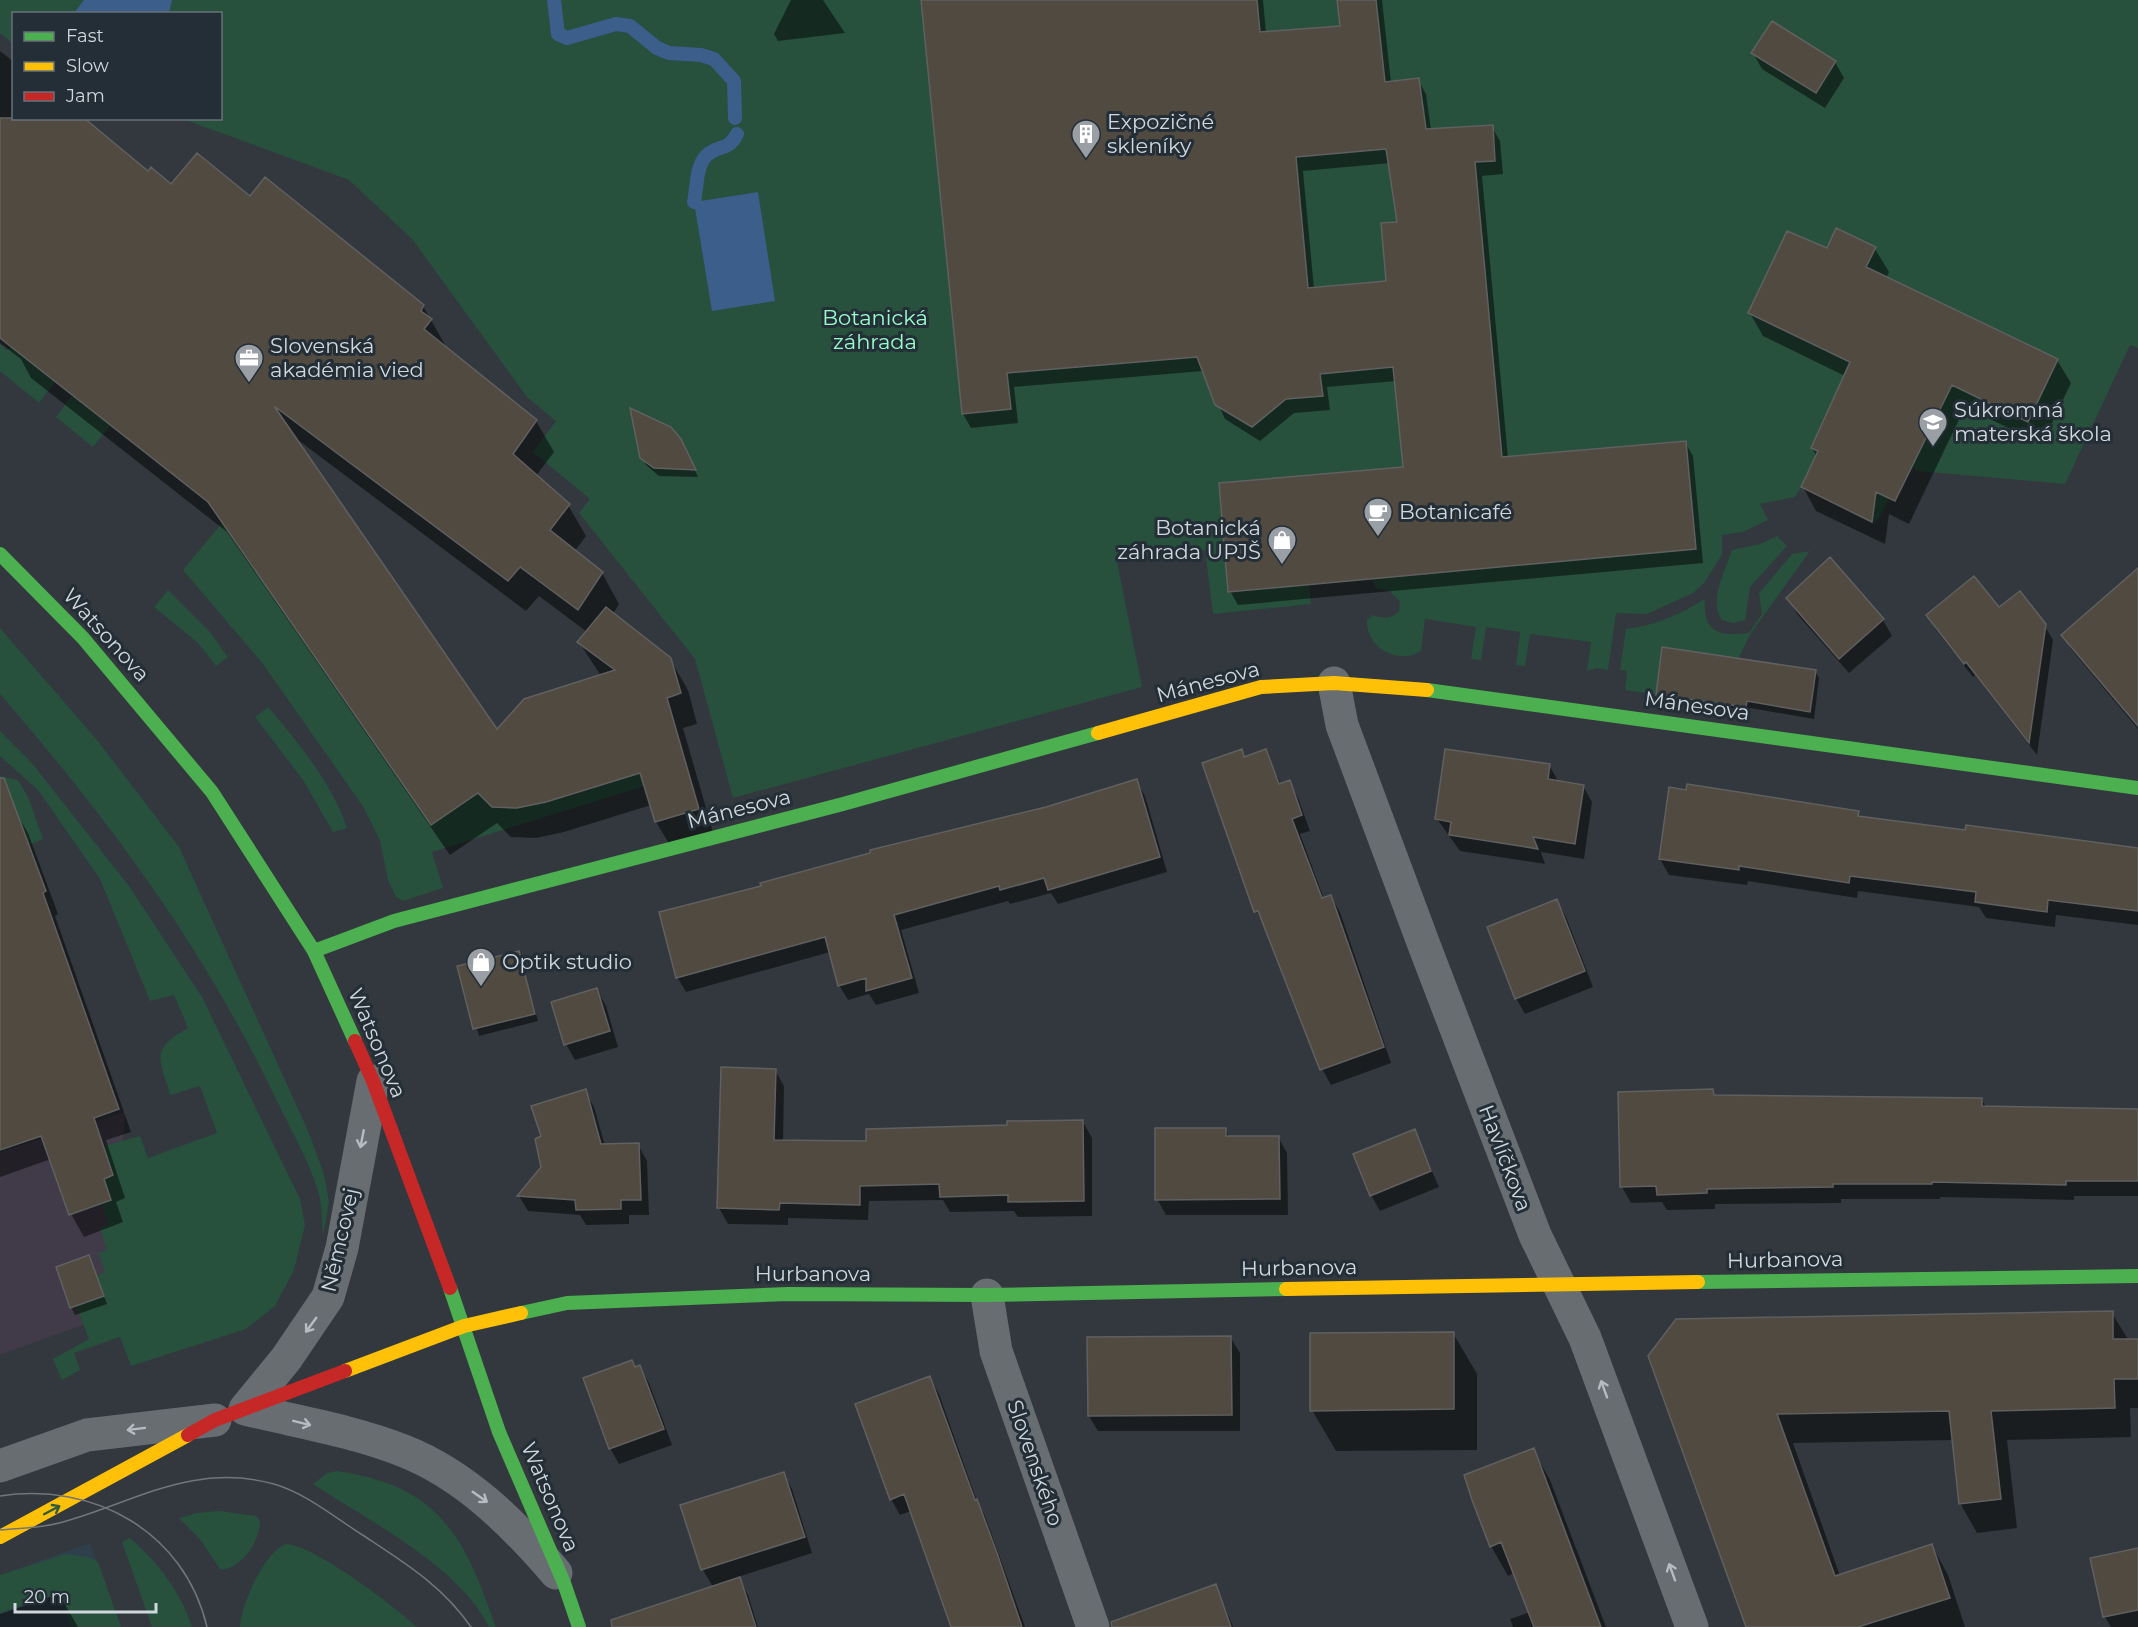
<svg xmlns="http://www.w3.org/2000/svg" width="2138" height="1627" font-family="Montserrat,sans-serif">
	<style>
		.built { fill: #2f3f4c }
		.industrial { fill: #413a49 }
		.green { fill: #27503d }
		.water { fill: #3b5e8b }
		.shadow { fill: #0007; fill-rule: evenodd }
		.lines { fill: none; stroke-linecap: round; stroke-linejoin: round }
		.stream { stroke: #3b5e8b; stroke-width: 14 }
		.building { fill: #504a41; stroke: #606060; stroke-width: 1.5; fill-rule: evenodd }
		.street { stroke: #686d71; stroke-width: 33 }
		.fast { stroke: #4caf50; stroke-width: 14 }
		.slow { stroke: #ffc107; stroke-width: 14 }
		.jam { stroke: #c62828; stroke-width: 14 }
		.tram { stroke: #727579; stroke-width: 1.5 }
		.oneway { stroke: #b6bcc2 }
		.oneway2 { stroke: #315b40 }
		.labels { text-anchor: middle; stroke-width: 6; stroke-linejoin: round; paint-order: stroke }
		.poi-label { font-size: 21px; fill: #d0d7dd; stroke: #232e37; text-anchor: start }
		.park-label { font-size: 21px; fill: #97feca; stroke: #232e37 }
		.street-label { font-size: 21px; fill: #d0d7dd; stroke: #232e37 }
	</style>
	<rect width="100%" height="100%" fill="#32383d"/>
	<!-- built -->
	<path class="built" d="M90 1543 120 1627H0V1575Z"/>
	<!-- industrial -->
	<path class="industrial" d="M125 1112 110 1315 0 1355V1152Z"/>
	<!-- green -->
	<path class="green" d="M0 0H2138V348L2130 345 2065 484 1918 471 1912 467 1895 501 1889 499 1876 522 1801 487 1795 497 1760 504 1768 520 1743 532 1722 535V555L1704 583 1693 593 1647 614 1616 613 1608 670 1597 668 1587 671 1591 642 1530 634 1525 666 1516 665 1520 632 1486 627 1481 660 1471 659 1476 627 1425 619 1421 651C1398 666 1365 647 1367 620L1372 615C1383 618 1390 620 1399 611L1400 601 1388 590 1376 588 1372 579 1309 585 1311 604 1213 614 1205 550 1116 557 1142 687 733 798 695 659 579 513 590 499 533 452 556 421 527 397 412 239 349 180 183 119 220 118V14H14L13 44 0 33Z
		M0 344 7 350 12 347 55 382 39 403 0 371Z
		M72 396 110 426 93 447 56 417Z
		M222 523 431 825 480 792C483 796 487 803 492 806 511 819 615 781 640 773L644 786 432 852 443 888 403 901 396 897 388 880 380 841 364 808 263 664 183 570Z
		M1777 536 1787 546 1750 587 1745 620 1733 623 1722 620C1708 601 1725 571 1732 550L1760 544Z
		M1810 551 1751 633 1717 703 1625 690 1627 671 1620 670 1626 629C1656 625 1679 615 1705 599 1703 634 1719 636 1749 633L1762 614 1759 593 1792 554Z
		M168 590 210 632 228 657 216 666 198 643 154 607Z
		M0 628 97 740 179 847 309 1133 324 1174 329 1202 323 1236C322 1224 322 1211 320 1199 315 1172 287 1122 274 1095 202 945 109 820 0 694Z
		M268 707C298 742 332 783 347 828L333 832 303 780 255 717Z
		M0 731 31 762 129 886 202 997 300 1199 305 1225 294 1270 275 1306 246 1329 131 1366 120 1337 74 1353 80 1370 62 1380 53 1359 89 1339 76 1306 104 1296 97 1276 105 1272 98 1253 107 1250 100 1228 109 1225 102 1203 111 1199 104 1179 113 1175 106 1156 97 1148 140 1136 148 1158 217 1133 200 1086 170 1095C160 1058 149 1050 188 1028L174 995 150 1001 100 879 38 790 0 756Z
		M0 776 18 780 28 797 43 839 29 845 16 809 0 814Z
		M337 1471C441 1486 464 1537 496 1627H489C459 1566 369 1521 313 1484L327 1473Z
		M219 1511 256 1516 260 1521C261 1540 240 1572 220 1569L199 1538 179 1518 197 1513Z
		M130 1538C159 1563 180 1591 192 1627H152L122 1542Z
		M286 1544C316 1546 394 1606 417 1627H240C241 1605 264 1552 286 1544Z
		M66 1554 88 1557 98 1562 121 1627H71L60 1593 0 1613V1575Z"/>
	<!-- water -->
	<path class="water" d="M84 0H172L169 13H74Z
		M758 192 775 301 712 311 694 202Z"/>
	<!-- shadow -->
	<path class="shadow" d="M791 0H823L845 33 778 41 774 34Z
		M923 0H1263L1266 33 1342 28 1339 0H1382L1391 83 1418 80 1426 94 1431 130 1492 127 1500 141 1503 174 1482 176 1508 458 1685 442 1693 456 1703 563 1238 605 1230 591 1404 468 1396 381 1327 387 1330 410 1294 413 1260 441 1225 419 1203 371 1014 387 1018 423 971 428 963 414ZM1390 163 1398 223 1388 282 1314 289 1303 171Z
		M0 51 14 62V118L149 173 171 186 250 198 423 306 448 350 536 421 554 452 536 476 568 505 586 536 574 552 602 573 619 604 613 614 670 659 688 690 697 724 683 728 715 839 674 852 656 822 651 805 564 832 536 838 511 837 497 823 450 855 227 532 31 378 21 359 0 343ZM294 437 526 611 539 596 587 632 579 642 601 676 497 731Z
		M1753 53 1835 62 1844 78 1825 108 1762 69Z
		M1875 249 1889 272 1886 278 2057 360 2071 383 2042 444 1965 407 1909 524 1889 514 1885 544 1816 511 1803 487 1817 457 1812 448 1845 376 1763 336 1750 313 1828 250Z
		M685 448 698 477 659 476 646 465 642 457Z
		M1830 559 1883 620 1892 636 1849 673 1797 614 1788 598Z
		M2138 584V729L2071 649 2063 635Z
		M1999 609 2044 625 2053 640 2037 755 1975 675 1973 677 1936 630 1928 616Z
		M1815 671 1819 678 1814 719 1750 708 1749 714 1662 702 1657 694Z
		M1241 751 1245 759 1266 751 1281 785 1289 782 1298 798 1310 831 1300 834 1324 899 1331 897 1340 912 1391 1063 1331 1085 1322 1069 1265 927 1256 911Z
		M1549 765 1558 781 1583 786 1592 802 1584 859 1541 852 1545 864 1460 851 1437 819Z
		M1136 781 1145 796 1167 872 1058 904 1051 893 1010 904 1008 901 901 930 919 993 876 1005 869 994 848 1000 839 985 830 952 686 992 677 977 763 887Z
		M15 811 28 833 58 914 55 916 131 1132 106 1140 125 1198 116 1202 123 1222 84 1237 71 1214 51 1159 0 1177V816Z
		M1858 812 1861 818 2138 849V925L2056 915 2055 927 1986 918 1979 907 1858 891 1857 898 1748 881 1747 885 1669 875 1660 859Z
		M1557 901 1566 917 1593 987 1525 1014 1516 998Z
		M519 953 538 1021 479 1036 459 967Z
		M597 990 606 1006 618 1047 575 1060 566 1044Z
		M775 1070 784 1086 783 1141 868 1143 1009 1126 1083 1122 1092 1138V1216L1018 1217 1014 1211 950 1212 943 1200 869 1201 868 1220 788 1218V1225L728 1224 719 1208Z
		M585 1091 594 1107 605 1146 638 1145 647 1161 649 1215H629V1224L586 1225 580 1215 528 1211 519 1196 543 1168V1137Z
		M1713 1091 1716 1097 1982 1099 1986 1108 2138 1110V1196H2074V1200L1940 1197V1199H1841V1203L1715 1204V1209L1667 1210 1662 1202 1631 1203 1622 1187 1620 1094Z
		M1225 1129 1230 1138 1278 1137 1287 1153 1288 1215H1166L1157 1199Z
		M1414 1131 1439 1187 1380 1211 1371 1195Z
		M89 1257 107 1304 75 1315 71 1307Z
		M2112 1313 2129 1341H2138V1408H2130L2131 1437 2007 1440 2017 1528 1977 1533 1960 1503 1954 1440 1793 1443 1840 1576 1932 1546 1948 1575 1965 1627H1748L1650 1356Z
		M1453 1333 1477 1374V1450L1336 1451 1312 1410Z
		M1230 1337 1240 1353V1431H1098L1089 1416Z
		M640 1367 649 1383 672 1445 619 1464 610 1448 636 1368Z
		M930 1378 939 1394 978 1504 985 1516 1025 1627H953L911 1511 900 1515 891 1499Z
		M1533 1450 1550 1480 1606 1627H1513L1510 1619 1530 1612 1514 1573 1508 1576 1491 1546Z
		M783 1473 792 1489 812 1553 738 1577 748 1595 758 1627H681L713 1587 703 1570 682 1506Z
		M2138 1550V1627H2111L2105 1617 2092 1560Z
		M1216 1586 1233 1627H1160Z
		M59 1594 78 1627H0V1614Z"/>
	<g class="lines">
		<!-- stream -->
		<path class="stream" d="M554 0 558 34 567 38 616 24 630 26 657 48 669 53 701 55 714 59 734 81 735 118
			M694 202C697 188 696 166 706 156 718 144 728 152 737 134"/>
	</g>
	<!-- building -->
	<path class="building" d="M921 0H1257L1260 32 1340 26 1337 0H1376L1385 82 1419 78 1426 129 1493 125 1495 161 1475 162 1502 457 1686 441 1696 549 1228 592 1219 483 1403 467 1393 367 1320 374 1323 396 1286 399 1252 427 1215 405 1197 357 1007 373 1011 409 962 414ZM1386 149 1397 222 1381 223 1386 281 1308 288 1296 157Z
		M1772 21 1836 61 1816 93 1751 53Z
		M0 118H84L148 171 151 167 171 184 197 153 250 196 265 177 424 305 421 311 432 319 424 329 537 420 513 454 570 504 550 530 603 572 578 610 520 567 508 581 274 406 497 729 524 699 615 670 577 642 606 607 671 658 681 693 667 698 699 809 655 822 640 773 546 802 517 808 492 807 478 793 431 825 208 502 0 338Z
		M1836 228 1876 247 1866 267 2058 359 2028 422 1952 385 1895 501 1876 492 1872 522 1801 487 1818 451 1811 448 1850 362 1748 313 1787 231 1827 248Z
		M630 408 671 427 681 439 696 470 654 468 640 458Z
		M1830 557 1884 619 1839 659 1786 598Z
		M2138 568V726L2061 635Z
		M1974 576 1999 607 2020 591 2046 624 2029 743 1966 662 1964 664 1926 615Z
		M1662 647 1816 670 1810 712 1747 701 1746 707 1656 695Z
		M1242 749 1244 757 1266 749 1279 784 1290 780 1302 815 1292 819 1322 898 1331 895 1384 1047 1320 1070 1258 911 1254 912 1202 763Z
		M1445 749 1550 764 1548 779 1584 785 1575 844 1533 837 1538 849 1449 835 1451 822 1435 819Z
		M0 778H4L46 891 43 893 119 1109 94 1118 113 1175 104 1179 111 1200 69 1215 41 1136 0 1150Z
		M1137 779 1160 857 1048 890 1044 878 1000 890 999 886 894 915 912 978 866 991V978L838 986 825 937 676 978 659 912 761 886 760 883 870 853V850L1046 807Z
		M1687 784 1859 811 1858 816 1965 830 1966 825 2138 848V911L2048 900 2047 912 1975 902 1976 892 1850 876 1849 883 1739 866V870L1659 859 1669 787 1686 790Z
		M1557 899 1585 971 1515 999 1487 927Z
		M519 951 535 1014 473 1029 457 966Z
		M597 988 610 1031 564 1045 551 1002Z
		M721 1067 776 1069 774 1140 866 1141V1129L1007 1125V1121L1083 1120 1084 1201 1008 1202V1195L940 1197 939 1184 860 1186V1205L780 1203 779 1210 717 1208Z
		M586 1089 601 1144 639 1143 641 1200H621V1209L576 1210 575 1200 517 1196 541 1167 535 1139 541 1136 531 1106Z
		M1713 1089 1714 1095 1982 1098V1106L2138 1109V1181H2066V1185L1932 1182V1184H1833V1187L1707 1189V1193L1657 1195 1656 1186 1620 1187 1618 1092Z
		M1155 1128H1226V1136H1279L1280 1199 1155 1200Z
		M1415 1129 1431 1171 1370 1196 1353 1154Z
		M89 1255 104 1296 70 1308 56 1267Z
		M2113 1311V1339H2138V1379H2114L2115 1408 1991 1411 2001 1499 1959 1504 1949 1411 1777 1414 1835 1576 1932 1544 1950 1598 1858 1627H1746L1648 1356 1676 1319Z
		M1454 1332V1409L1310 1411V1333Z
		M1231 1336 1232 1415 1088 1416 1087 1337Z
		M632 1360 635 1367 640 1365 664 1429 609 1449 583 1378Z
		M930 1376 975 1500 977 1499 997 1553 1022 1627H951L904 1494 890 1500 855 1404Z
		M1534 1448 1586 1587 1601 1627H1534L1501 1542 1490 1547 1472 1500 1464 1475Z
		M784 1472 805 1537 701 1570 680 1505Z
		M2138 1548V1610L2103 1617 2090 1558Z
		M740 1577 756 1627H612L611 1620Z
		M1216 1584 1231 1627H1112L1111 1622Z"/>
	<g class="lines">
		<!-- street -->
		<path class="street" d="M1334 683 1342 725 1424 945 1535 1235 1585 1338 1692 1627
			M373 1081 342 1248 328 1297 286 1359 245 1409C298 1422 354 1431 404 1451 465 1475 514 1524 556 1573
			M987 1295 996 1351 1093 1627
			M0 1466 87 1435 215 1420"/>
		<!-- fast -->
		<path class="fast" d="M0 554 83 638 212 792 314 951 355 1041
			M1427 690 2138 788
			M314 951 394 921 843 804 1098 733
			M1698 1282 2138 1276
			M450 1288 499 1432 564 1583 579 1627
			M521 1313 567 1303 788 1294 987 1295 1286 1289"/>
		<!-- slow -->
		<path class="slow" d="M1098 733 1261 687 1334 683 1427 690
			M1286 1289 1698 1282
			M345 1371 464 1326 521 1313
			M0 1537 188 1435"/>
		<!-- jam -->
		<path class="jam" d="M355 1041 373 1081 450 1288
			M188 1435 215 1420 345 1371"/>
		<!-- tram -->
		<path class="tram" d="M0 1496C94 1482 184 1531 207 1627
			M0 1530C21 1528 43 1528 63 1522 137 1501 194 1462 274 1484 305 1493 333 1516 361 1534 402 1561 442 1585 471 1627"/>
	</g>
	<!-- one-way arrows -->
	<defs><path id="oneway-shaft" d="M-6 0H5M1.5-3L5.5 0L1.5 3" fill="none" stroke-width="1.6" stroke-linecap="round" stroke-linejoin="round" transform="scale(1.5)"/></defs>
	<g class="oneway">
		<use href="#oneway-shaft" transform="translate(362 1139) rotate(101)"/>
		<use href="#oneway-shaft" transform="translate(311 1325) rotate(126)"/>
		<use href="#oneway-shaft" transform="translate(1604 1389) rotate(-110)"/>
		<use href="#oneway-shaft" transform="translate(302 1423) rotate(14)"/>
		<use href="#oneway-shaft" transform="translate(136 1429) rotate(173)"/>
		<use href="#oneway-shaft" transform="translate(480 1497) rotate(35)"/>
		<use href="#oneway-shaft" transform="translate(1672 1572) rotate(-110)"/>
	</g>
	<use class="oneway2" href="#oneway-shaft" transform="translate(52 1510) rotate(-28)"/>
	<!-- icons -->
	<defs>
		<g id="building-pin" transform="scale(1.5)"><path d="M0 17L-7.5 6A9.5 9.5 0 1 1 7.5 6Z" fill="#999fa5" stroke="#232e37"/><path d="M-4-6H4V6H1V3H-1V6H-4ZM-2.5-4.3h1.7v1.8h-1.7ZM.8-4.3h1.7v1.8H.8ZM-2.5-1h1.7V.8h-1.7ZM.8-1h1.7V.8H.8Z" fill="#fff"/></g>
		<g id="office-pin" transform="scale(1.5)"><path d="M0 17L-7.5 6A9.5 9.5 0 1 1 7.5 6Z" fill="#999fa5" stroke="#232e37"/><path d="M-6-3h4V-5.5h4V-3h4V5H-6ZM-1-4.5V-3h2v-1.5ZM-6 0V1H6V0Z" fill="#fff"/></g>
		<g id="school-pin" transform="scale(1.5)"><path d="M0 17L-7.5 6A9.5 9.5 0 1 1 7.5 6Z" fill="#999fa5" stroke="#232e37"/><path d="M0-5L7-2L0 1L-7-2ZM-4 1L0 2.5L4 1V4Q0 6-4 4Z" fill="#fff"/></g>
		<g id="cafe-pin" transform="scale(1.5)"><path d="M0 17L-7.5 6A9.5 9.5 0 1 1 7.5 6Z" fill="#999fa5" stroke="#232e37"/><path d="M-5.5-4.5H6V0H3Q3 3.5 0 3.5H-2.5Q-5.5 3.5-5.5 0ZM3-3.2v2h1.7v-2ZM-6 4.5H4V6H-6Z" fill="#fff"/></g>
		<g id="shop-pin" transform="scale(1.5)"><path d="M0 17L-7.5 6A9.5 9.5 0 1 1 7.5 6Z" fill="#999fa5" stroke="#232e37"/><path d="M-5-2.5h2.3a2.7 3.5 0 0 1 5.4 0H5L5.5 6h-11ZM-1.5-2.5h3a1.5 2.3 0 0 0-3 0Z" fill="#fff"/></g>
	</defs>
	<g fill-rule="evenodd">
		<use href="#building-pin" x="1086" y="134"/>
		<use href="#office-pin" x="249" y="358"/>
		<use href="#school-pin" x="1933" y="422"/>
		<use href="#cafe-pin" x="1378" y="512"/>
		<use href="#shop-pin" x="1282" y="540"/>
		<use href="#shop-pin" x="481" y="962"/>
	</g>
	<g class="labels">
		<!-- poi labels -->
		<g class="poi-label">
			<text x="1107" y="129">Expozičné<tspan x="1107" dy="24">skleníky</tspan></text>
			<text x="270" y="353">Slovenská<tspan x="270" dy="24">akadémia vied</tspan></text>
			<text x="1954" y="417">Súkromná<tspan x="1954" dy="24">materská škola</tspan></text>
			<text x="1399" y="519">Botanicafé</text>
			<text x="1261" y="535" text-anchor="end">Botanická<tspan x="1261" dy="24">záhrada UPJŠ</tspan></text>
			<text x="502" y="969">Optik studio</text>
		</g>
		<!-- park labels -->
		<g class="park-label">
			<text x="875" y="325">Botanická<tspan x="875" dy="24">záhrada</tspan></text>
		</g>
		<!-- street labels -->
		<g class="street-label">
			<text transform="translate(106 635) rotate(48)" y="7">Watsonova</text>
			<text transform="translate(1208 682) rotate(-15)" y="7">Mánesova</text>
			<text transform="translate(1697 706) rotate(8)" y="7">Mánesova</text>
			<text transform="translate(739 809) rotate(-14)" y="7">Mánesova</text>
			<text transform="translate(377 1043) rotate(67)" y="7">Watsonova</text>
			<text transform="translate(1505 1158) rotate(69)" y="7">Havlíčkova</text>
			<text transform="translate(340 1240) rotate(-77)" y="7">Němcovej</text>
			<text transform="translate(1785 1260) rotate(-1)" y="7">Hurbanova</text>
			<text transform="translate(1299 1268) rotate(-1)" y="7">Hurbanova</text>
			<text x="813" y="1281">Hurbanova</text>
			<text transform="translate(1035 1463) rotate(71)" y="7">Slovenského</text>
			<text transform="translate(550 1497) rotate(67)" y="7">Watsonova</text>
		</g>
	</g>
	<!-- legend -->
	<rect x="12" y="12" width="210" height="108" fill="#232e37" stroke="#687279" stroke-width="1.5"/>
	<rect x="24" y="32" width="30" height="9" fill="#4caf50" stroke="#687279" stroke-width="1.5"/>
	<text x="66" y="42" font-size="18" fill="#d0d7dd">Fast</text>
	<rect x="24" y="62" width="30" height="9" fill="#ffc107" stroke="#687279" stroke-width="1.5"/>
	<text x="66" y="72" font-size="18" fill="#d0d7dd">Slow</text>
	<rect x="24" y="92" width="30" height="9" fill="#c62828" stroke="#687279" stroke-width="1.5"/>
	<text x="66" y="102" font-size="18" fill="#d0d7dd">Jam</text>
	<!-- scale -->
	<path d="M15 1603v9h141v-9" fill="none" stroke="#d0d7dd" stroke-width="3"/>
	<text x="24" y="1603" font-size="18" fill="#d0d7dd" stroke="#232e37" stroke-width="4.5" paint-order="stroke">20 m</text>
</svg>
